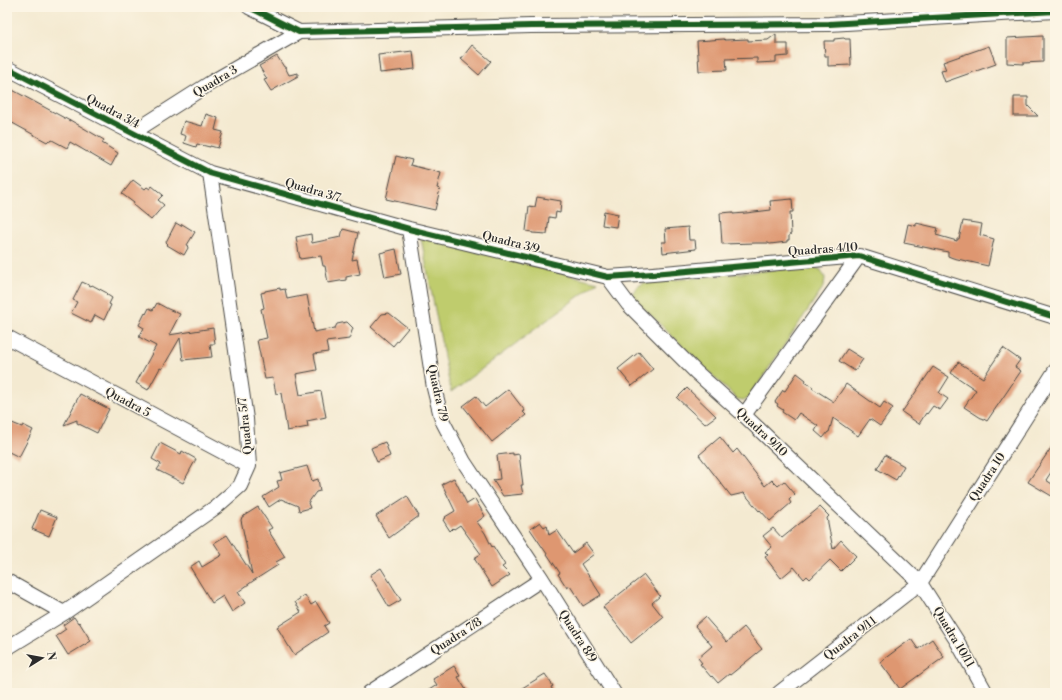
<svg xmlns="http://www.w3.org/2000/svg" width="1062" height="700" font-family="'Libre Bodoni',serif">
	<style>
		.green { fill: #bfcc6d; stroke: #757c4c }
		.building { fill: #de9771 }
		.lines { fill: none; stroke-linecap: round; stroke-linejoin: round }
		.street-casing { stroke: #494844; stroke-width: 16 }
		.street { stroke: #fff; stroke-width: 14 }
		.cycleway-casing { stroke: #fcf5e5; stroke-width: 8 }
		.cycleway { stroke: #1b5e20; stroke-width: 6 }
		.labels { text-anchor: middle; stroke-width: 3; stroke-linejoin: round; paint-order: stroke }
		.street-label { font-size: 12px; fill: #2b2b2b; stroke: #fcf5e5 }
	</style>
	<rect width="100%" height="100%" fill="#fcf5e5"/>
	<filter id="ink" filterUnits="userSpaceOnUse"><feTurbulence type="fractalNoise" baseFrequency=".025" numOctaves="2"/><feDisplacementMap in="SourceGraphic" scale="8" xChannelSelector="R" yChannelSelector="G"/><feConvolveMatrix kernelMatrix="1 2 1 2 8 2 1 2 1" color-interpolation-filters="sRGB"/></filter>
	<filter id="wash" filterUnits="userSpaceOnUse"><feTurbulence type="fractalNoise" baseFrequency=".012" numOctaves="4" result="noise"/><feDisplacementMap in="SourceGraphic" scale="16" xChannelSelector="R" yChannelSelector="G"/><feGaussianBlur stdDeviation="0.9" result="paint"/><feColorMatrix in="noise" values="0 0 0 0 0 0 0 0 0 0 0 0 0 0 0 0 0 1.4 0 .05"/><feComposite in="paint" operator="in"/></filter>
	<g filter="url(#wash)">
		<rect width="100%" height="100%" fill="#f4ead1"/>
		<!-- green -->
		<path class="green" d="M421 238 598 282 451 392Z
			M811 266 821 270 825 278 824 286 748 399 743 400 737 399 632 297C632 290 638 286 644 283Z"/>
		<g id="blocks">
			<!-- building -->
			<path class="building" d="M776 34V44H788V56L776 57V62L757 63V58L726 59 727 70 699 71 697 41 724 39 725 40 748 39V41L768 40Z
				M1043 36V62L1023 63V64L1007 63V38Z
				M844 38 845 39H850L851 65 828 66V56H825L824 41H834V39Z
				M472 45 491 61 479 75 461 59Z
				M989 46 996 64 945 82 941 71 946 70 943 62Z
				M413 51 415 69 380 73 378 55Z
				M277 56 284 67H285L289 75 298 73V76L271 91 264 80 267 79 259 66Z
				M7 87 70 121V120L104 140 102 143 118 153 111 166 70 142 67 148 52 140 51 141 49 140 47 142 7 120Z
				M1014 97H1028V106L1038 116H1014Z
				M206 114 218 118 215 130 223 132 218 148 210 146V147L197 144 196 147 184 143 186 136 180 134 184 121 202 126Z
				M396 156 412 160 410 165 441 173 437 188 440 189 435 210 386 199Z
				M133 180 145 189 147 187 150 189 152 186 163 195 158 200 164 205 151 220 133 205 134 203 122 194Z
				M537 197 561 201 560 213 556 212 555 218 549 217 547 234 532 233V232L526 231 529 206 535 207Z
				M792 199 793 212H790L791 234 789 235V240H787V242L770 244 768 243H756L722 244 720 213 733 212V214L746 213 771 210 770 201Z
				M604 211 618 214 616 227 602 225Z
				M963 221 982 224 980 235 994 239 988 266 953 258 948 256V252L904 243 908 224 916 226V223L938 228 936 235 957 241V239H959Z
				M176 223 181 226 182 224 195 232 187 245 188 248 184 255 167 245 168 244 166 242Z
				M688 227 689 240H695L696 249 663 253 662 242H666L665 229Z
				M343 229 358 233 352 260 357 259 360 274 346 277V280L328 283 325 266H323L321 256 300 259 296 237 311 234 312 243 341 237Z
				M396 249 401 274 385 277 380 253Z
				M82 282 91 286 92 285 107 293 106 294 112 298 109 304 111 305 104 320 95 315 91 323 71 313 77 302 73 300Z
				M280 288V290L285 289 287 299 307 295 314 332 335 328 337 324 347 322 353 328 349 339 326 342 328 352 314 354 317 370 296 374 300 395 321 391 326 417 307 421 308 427 287 431 281 393 276 394 273 378 265 379 257 340 267 338 261 309 264 308 261 293 265 292V291Z
				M157 303 168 309 180 314 169 335 213 328 215 344H210L212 357 183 360 180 338 162 369 160 368 148 390 136 383 156 346 139 337 144 328 139 325 145 313 146 314 149 308 153 310Z
				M389 313 408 328 393 346 371 327 382 314Z
				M1003 348 1020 360 1015 367 1021 371 987 421 982 418H981L964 407 976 390 951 373 958 362 983 378Z
				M847 349 863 359 855 371 839 361Z
				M639 352 653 369 632 386 618 369Z
				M933 367 949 377 939 393 948 399 940 410 933 406 927 414 926 413 919 424 902 412Z
				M797 373 806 380 805 382 813 387 812 388 834 402 846 384 880 408 884 402 893 408 880 426 870 419 858 436 833 418 829 432H828L823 438 815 431 818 426 799 413 794 420 782 412 783 410 777 406 778 404 775 402 783 390 785 391Z
				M687 388 716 416 705 424 677 398Z
				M508 389 525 411 523 412 526 415 492 442 463 406 476 396 485 407Z
				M80 394 109 409 97 433 77 423V420L64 425Z
				M7 421 22 427 23 425 33 430 19 457 7 451Z
				M720 437 733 453 737 449 765 486 772 480 778 486 784 481 795 494 789 500 791 503 770 521 760 510 759 511 744 493 731 496 699 455Z
				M385 442 390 456 377 462 371 448Z
				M1055 442V466L1046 480 1055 486V498L1028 482Z
				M160 443 181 454 182 451 196 459 183 483 157 470 161 464 152 459Z
				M513 453V455L519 454 523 485H521L523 494 503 496 493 480 500 479 497 455Z
				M885 455 904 466 896 480 877 469Z
				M307 466 312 481 318 479 320 491 316 492 308 503 310 508 299 511 298 506 281 499 269 507 263 497 279 487 277 481 282 480 280 473Z
				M454 478 467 504 475 499 485 516 477 522 485 533 492 547 493 546 505 565 502 567 510 575 492 587 474 558 481 554 460 525 454 529 453 528 450 531 443 520 446 518 445 517 455 511 442 484Z
				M407 496 419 516 389 538 376 516Z
				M258 507 272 528 268 530 285 557 276 562 278 565 253 581 238 592 245 603 232 612 223 596 212 603 190 567 199 561 202 567 222 555 214 543 227 535 252 574 241 520 242 517Z
				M820 507 829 516 827 518 833 549 841 540 856 556 841 571 830 560 810 579 807 576 804 579 794 567 781 578 765 557 768 555 765 552 772 547 763 536 773 528 782 538Z
				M40 510 57 517 49 536 32 529Z
				M540 522 544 527 547 525 549 535 557 530 573 553 586 543 594 554 581 564 601 595 583 606 570 586 567 588 558 574 560 573 530 529Z
				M381 568 401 600 389 607 370 575Z
				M644 575 660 596 652 603 663 617 631 643 603 607Z
				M305 595 311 605 316 602 329 623 324 626 328 632 294 655 277 627 301 612 295 602Z
				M74 617 78 623 79 622 91 641 68 655 56 636 66 629 63 625Z
				M705 617 727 642 744 627 762 649 730 675 729 674 718 683 712 676 711 677 700 664 702 663 698 658 712 646 695 626Z
				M911 639 918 649 932 639 944 657 900 689 880 662Z
				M454 666 460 676 458 677 468 693H424L437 685 433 679Z
				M545 674 553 686 551 687 554 693H514Z"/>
		</g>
	</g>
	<g filter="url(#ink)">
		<use href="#blocks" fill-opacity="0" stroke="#494844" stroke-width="1"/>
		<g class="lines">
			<!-- street casing -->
			<g class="street-casing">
				<path id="street" d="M249 7 299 32 531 26 829 24 1055 11
					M7 68 210 173 409 229 608 277 653 274 859 256 1055 317
					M132 133 212 82 299 32
					M409 229 434 388 442 420 464 462 542 579 614 693
					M608 277 628 304 696 372 744 415 920 583 957 641 986 693
					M7 337 249 466
					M744 415 859 256
					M7 581 64 613
					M7 648 64 613 216 507 240 486 249 466 246 419 210 173
					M369 693 542 579
					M779 693 920 583 1055 371"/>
			</g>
			<!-- street -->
			<use href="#street" class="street"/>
			<!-- cycleway casing -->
			<g class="cycleway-casing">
				<path id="cycleway" d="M249 7 299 32 531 26 829 24 1055 11
					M7 68 210 173 409 229 608 277 653 274 859 256 1055 317"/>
			</g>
			<!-- cycleway -->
			<use href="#cycleway" class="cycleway"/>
		</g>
	</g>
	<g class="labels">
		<!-- street labels -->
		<g class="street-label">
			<text transform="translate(215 81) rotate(-31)" y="4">Quadra 3</text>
			<text transform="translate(113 111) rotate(28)" y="4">Quadra 3/4</text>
			<text transform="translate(313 190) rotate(16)" y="4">Quadra 3/7</text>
			<text transform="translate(511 242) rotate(14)" y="4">Quadra 3/9</text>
			<text transform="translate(823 249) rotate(-4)" y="4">Quadras 4/10</text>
			<text transform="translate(438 393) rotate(77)" y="4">Quadra 7/9</text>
			<text transform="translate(128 402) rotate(28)" y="4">Quadra 5</text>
			<text transform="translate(245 426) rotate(-96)" y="4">Quadra 5/7</text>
			<text transform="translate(762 432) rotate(43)" y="4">Quadra 9/10</text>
			<text transform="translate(987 477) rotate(-57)" y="4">Quadra 10</text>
			<text transform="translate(456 636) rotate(-33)" y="4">Quadra 7/8</text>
			<text transform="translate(578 636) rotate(57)" y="4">Quadra 8/9</text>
			<text transform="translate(954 637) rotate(59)" y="4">Quadra 10/11</text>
			<text transform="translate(850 638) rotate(-38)" y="4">Quadra 9/11</text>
		</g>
	</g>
	<!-- margin -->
	<rect width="1062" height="700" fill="none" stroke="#fcf5e5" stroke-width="24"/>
	<!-- north arrow -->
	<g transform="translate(42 658) rotate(79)" stroke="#fcf5e5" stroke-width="3" paint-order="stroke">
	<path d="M0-3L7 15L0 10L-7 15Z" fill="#2b2b2b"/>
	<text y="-6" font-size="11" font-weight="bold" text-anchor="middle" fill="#2b2b2b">N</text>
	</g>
</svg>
